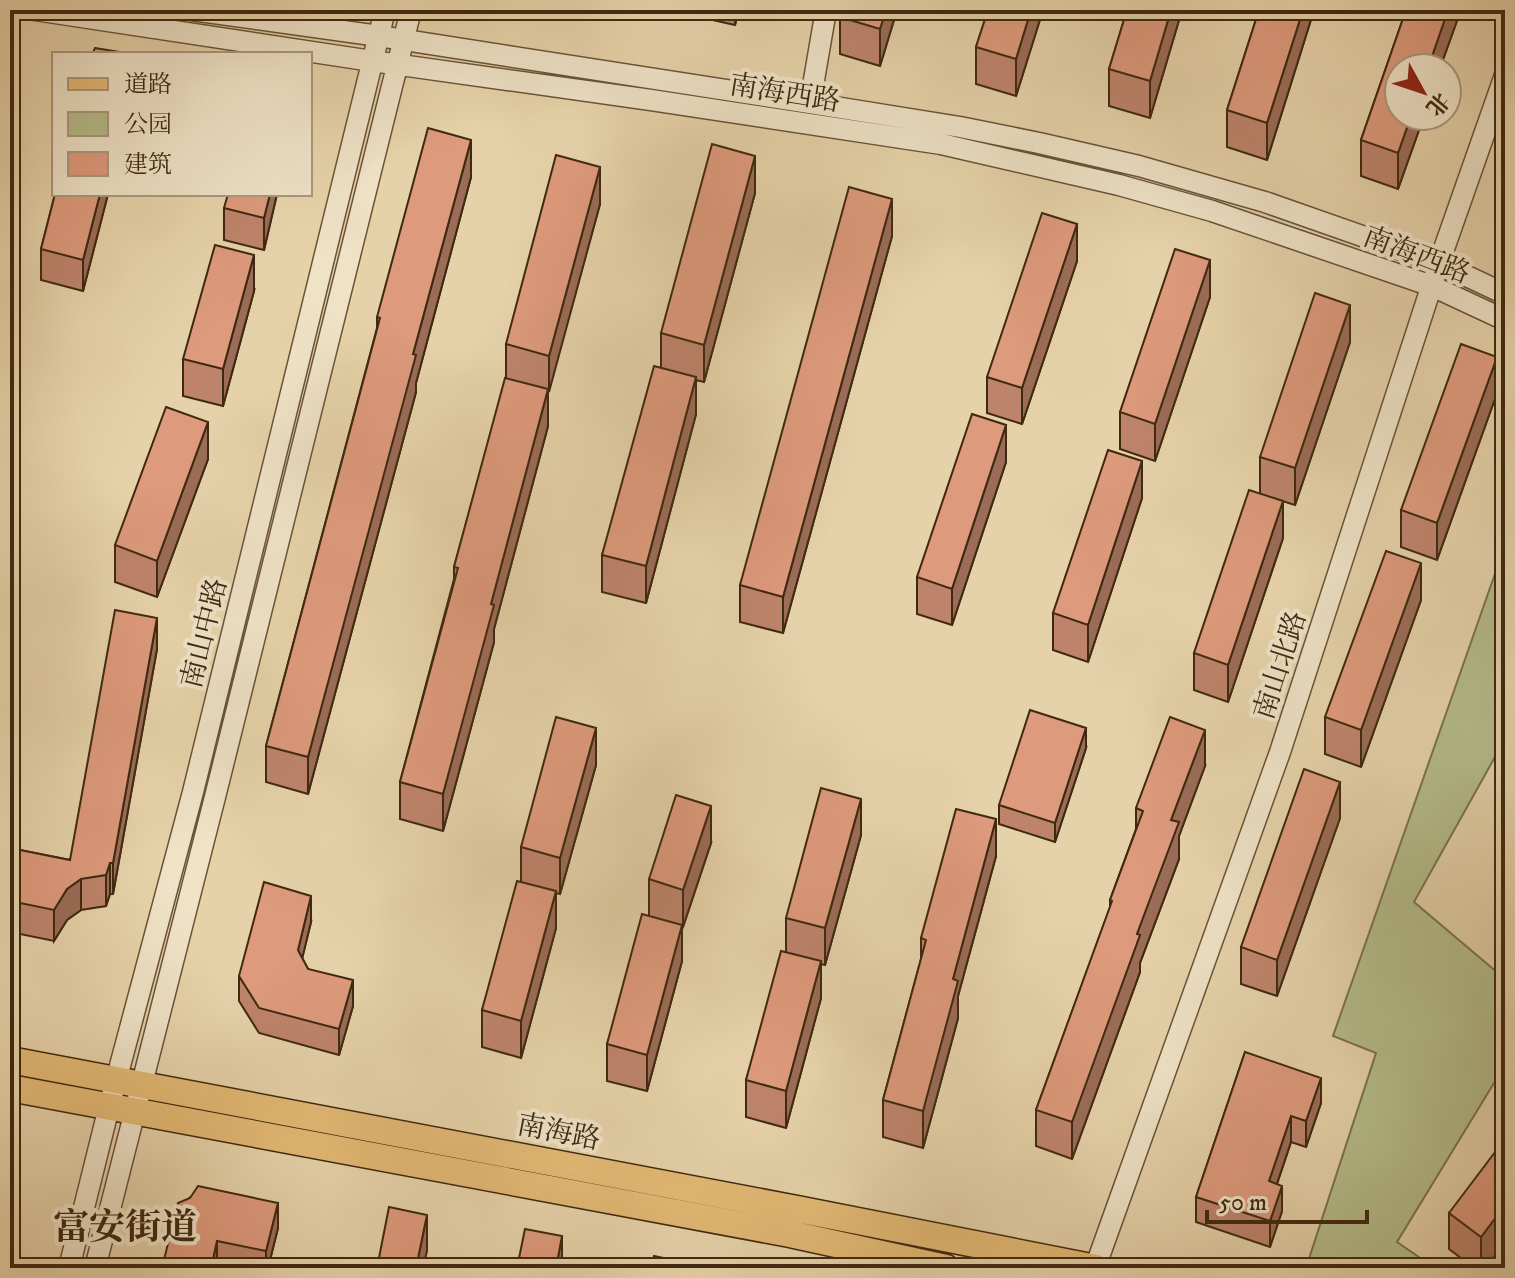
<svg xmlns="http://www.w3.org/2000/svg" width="1515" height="1278" font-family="'IM FELL DW Pica','Noto Serif SC',serif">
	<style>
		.green { fill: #b4bc89; stroke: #7a724d; stroke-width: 2 }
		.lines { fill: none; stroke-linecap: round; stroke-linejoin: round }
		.minor-casing { stroke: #695337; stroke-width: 23 }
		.major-casing { stroke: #3f2911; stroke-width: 29 }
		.minor { stroke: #efe2c7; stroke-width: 20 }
		.major { stroke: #e3b974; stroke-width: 26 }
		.wall { fill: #be846b; stroke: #3f2911; stroke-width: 2 }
		.shaded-wall { fill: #9b6c57; stroke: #3f2911; stroke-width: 2 }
		.building { fill: #dd9a7c; stroke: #3f2911; stroke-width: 2 }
		.labels { text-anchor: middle; stroke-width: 8; stroke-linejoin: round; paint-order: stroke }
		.street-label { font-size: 28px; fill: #3f2911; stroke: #efe2c7 }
		.district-label { font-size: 36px; font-weight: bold; fill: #3f2911; stroke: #efe2c7 }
	</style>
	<rect width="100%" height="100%" fill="#e6d2a9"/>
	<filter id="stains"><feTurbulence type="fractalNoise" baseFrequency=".0025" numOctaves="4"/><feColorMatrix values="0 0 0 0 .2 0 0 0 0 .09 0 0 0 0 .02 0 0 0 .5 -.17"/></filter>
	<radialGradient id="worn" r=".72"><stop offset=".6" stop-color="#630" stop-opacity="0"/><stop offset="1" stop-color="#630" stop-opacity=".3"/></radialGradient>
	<!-- green -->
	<path class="green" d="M1497 568 1505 571V739L1414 902 1505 979V1065L1397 1242 1435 1268H1306L1376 1053 1333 1036Z"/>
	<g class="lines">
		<!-- minor casing -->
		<g class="minor-casing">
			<path id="minor" d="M35 10 372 61 651 100 941 144 1119 185 1212 211 1432 286 1505 320
				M192 10 379 36 810 103 960 127 1039 143 1139 166 1265 202 1439 263 1505 294
				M810 103 826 10
				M69 1268 109 1107 193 792 385 10
				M95 1268 215 797 411 10
				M1095 1268 1280 752 1439 263 1505 75"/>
		</g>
		<!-- major casing -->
		<g class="major-casing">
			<path id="major" d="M10 1060 797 1209 1096 1268
				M10 1088 790 1234 946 1268"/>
		</g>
		<!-- minor -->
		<use href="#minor" class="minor"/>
		<!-- major -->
		<use href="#major" class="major"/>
	</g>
	<!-- wall -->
	<path class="wall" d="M668 10H739L735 25Z
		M897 10 880 66 840 54V17Z
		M988 10H1043L1016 96 976 84V47Z
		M1127 10H1182L1150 118 1109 106V69Z
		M1259 10H1314L1267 160 1227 147V110Z
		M1406 10H1459V15L1440 68H1399V116H1424L1398 189 1361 176V140Z
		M471 177 416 383V392L308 794 266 782V746L377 328V317Z
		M755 193 704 382 696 380V414L646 603 602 592V555L661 368V333Z
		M55 194H108L83 291 41 280V249Z
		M277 194 264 250 224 240V208Z
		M600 204 548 392V426L494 629V642L443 831 400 819V782L454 579V567L506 378V344Z
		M892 236 783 633 740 622V585Z
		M1077 261 1022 424 987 413V377Z
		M254 291 223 406 183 396V359Z
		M1210 297 1155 461 1120 449V412Z
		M1350 342 1295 505 1260 494V457Z
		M1497 393 1437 560 1401 547V510Z
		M208 459 157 597 115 582V545Z
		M1006 462 952 625 917 614V577Z
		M1142 498 1088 662 1053 650V613Z
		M1283 538 1228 702 1194 690V653Z
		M1421 600 1361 767 1325 754V717Z
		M157 649 113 894H110L106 906 81 910 67 920 54 941 10 932V848L70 860Z
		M1086 748 1055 842 999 824V805Z
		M596 765 560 894 556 893V928L521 1058 482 1047V1010L521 882V847Z
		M1205 766 1179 836V859L1140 963V972L1072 1159 1036 1146V1110L1110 908V900L1136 829V808Z
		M1340 818 1277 996 1241 984V947Z
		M861 835 825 965 821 964V998L786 1128 746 1117V1080L786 952V918Z
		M711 843 683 927 682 926V961L647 1091 607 1081V1044L649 916V879Z
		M996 856 958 996V1018L923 1148 883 1137V1100L921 959V938Z
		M311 922 302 958 308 969 353 1006 339 1055 259 1033 239 1001V976Z
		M1245 1052 1321 1103 1306 1147 1291 1142 1277 1184 1282 1211 1270 1247 1196 1222V1197Z
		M190 1198 278 1228 268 1268H227L217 1266Z
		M1449 1213 1505 1242 1485 1268H1474L1449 1249Z"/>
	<!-- shaded-wall -->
	<path class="shaded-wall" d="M735 10H739L735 25Z
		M886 10H897L880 66V29Z
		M1031 10H1043L1016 96V59Z
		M1171 10H1182L1150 118V81Z
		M1303 10H1314L1267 160V123Z
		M1448 10H1459V15L1440 68H1428Z
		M1411 116H1424L1398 189V153Z
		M471 140V177L416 383V392L308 794V757L413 354Z
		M755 156V193L704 382V345Z
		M600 167V204L549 392V356Z
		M100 194H108L83 291V260Z
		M270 194H277L264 250V218Z
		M892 199V236L783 633V597Z
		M1077 224V261L1022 424V388Z
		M254 255V291L223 406V369Z
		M1210 260V297L1155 461V424Z
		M1350 305V342L1295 505V468Z
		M1497 357V393L1437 560V523Z
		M696 377V414L646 603V566Z
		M548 389V426L494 629V642L443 831V794L491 604Z
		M208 422V459L157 597V561Z
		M1006 425V462L952 625V589Z
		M1142 461V498L1088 662V625Z
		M1283 501V538L1228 702V665Z
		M1421 563V600L1361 767V730Z
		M15 586V617L10 634V603Z
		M157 618V649L113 894V863Z
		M596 728V765L560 894V858Z
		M1086 728V748L1055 842V823Z
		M1205 730V766L1179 836V859L1140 963V972L1072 1159V1122L1137 934 1171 820Z
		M1340 782V818L1277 996V960Z
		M861 799V835L825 965V928Z
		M711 806V843L683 927V890Z
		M996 819V856L958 996V1018L923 1148V1111L953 979Z
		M110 863V894L106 906V875Z
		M81 879V910L67 920 54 941V910L67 889Z
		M556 891V928L521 1058V1021Z
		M311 896V922L298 976V950Z
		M682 925V961L647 1091V1055Z
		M821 961V998L786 1128V1091Z
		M353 980V1006L339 1055V1029Z
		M1321 1078V1103L1306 1147V1121Z
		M1291 1116V1142L1269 1207V1181Z
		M1282 1186V1211L1270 1247V1221Z
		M278 1203V1228L268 1268H266V1251Z
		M1505 1205V1242L1485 1268H1481V1237Z
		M427 1215V1251L423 1268H416Z
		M562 1236V1268H556Z
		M217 1241V1268H211Z"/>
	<!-- building -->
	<path class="building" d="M842 10H886L880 29 840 17Z
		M988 10H1031L1016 59 976 47Z
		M1127 10H1171L1150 81 1109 69Z
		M1259 10H1303L1267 123 1227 110Z
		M1406 10H1448L1428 68H1399V116H1411L1398 153 1361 140Z
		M95 48 132 54H92Z
		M428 128 471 140 413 354 416 355 308 757 266 746 380 318 377 317Z
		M712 144 755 156 704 345 661 333Z
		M556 155 600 167 549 356 506 344Z
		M849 187 892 199 783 597 740 585Z
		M55 194H100L83 260 41 249Z
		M228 194H270L264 218 224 208Z
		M1042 213 1077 224 1022 388 987 377Z
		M215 245 254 255 223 369 183 359Z
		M1175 249 1210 260 1155 424 1120 412Z
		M1315 293 1350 305 1295 468 1260 457Z
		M1461 344 1497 357 1437 523 1401 510Z
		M654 366 696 377 646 566 602 555Z
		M505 378 548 389 491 604 494 605 443 794 400 782 458 568 454 567Z
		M166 407 208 422 157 561 115 545Z
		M972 414 1006 425 952 589 917 577Z
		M1108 450 1142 461 1088 625 1053 613Z
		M1249 490 1283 501 1228 665 1194 653Z
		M1386 551 1421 563 1361 730 1325 717Z
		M10 585 15 586 10 603Z
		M115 610 157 618 113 863H110L106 875 81 879 67 889 54 910 10 901V848L70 860Z
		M1030 710 1086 728 1055 823 999 805Z
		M556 717 596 728 560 858 521 847Z
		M1170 717 1205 730 1171 820 1179 822 1137 934 1140 935 1072 1122 1036 1110 1112 901 1110 900 1143 811 1136 808Z
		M1304 769 1340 782 1277 960 1241 947Z
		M821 788 861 799 825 928 786 918Z
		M676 795 711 806 683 890 649 879Z
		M956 809 996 819 953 979 958 981 923 1111 883 1100 926 940 921 938Z
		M517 881 556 891 521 1021 482 1010Z
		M264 882 311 896 298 950 308 969 353 980 339 1029 259 1008 239 976Z
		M642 914 682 925 647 1055 607 1044Z
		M781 951 821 961 786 1091 746 1080Z
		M1245 1052 1321 1078 1306 1121 1291 1116 1269 1181 1282 1186 1270 1221 1196 1197Z
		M1505 1139V1205L1481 1237 1449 1213Z
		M198 1186 278 1203 266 1251 217 1241 211 1268H162L178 1203 190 1198Z
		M389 1207 427 1215 416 1268H377Z
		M525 1229 562 1236 556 1268H517Z
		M654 1256 692 1264 691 1268H652Z"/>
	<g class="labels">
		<!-- street labels -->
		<g class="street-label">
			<text transform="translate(785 92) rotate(9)" y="10">南海西路</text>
			<text transform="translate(1417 254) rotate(21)" y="10">南海西路</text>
			<text transform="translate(203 633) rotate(-76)" y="10">南山中路</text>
			<text transform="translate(1279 665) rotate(-72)" y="10">南山北路</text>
			<text transform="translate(559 1131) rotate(11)" y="10">南海路</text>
		</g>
		<!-- district labels -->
		<g class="district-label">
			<text x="125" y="1239">富安街道</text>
		</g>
	</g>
	<!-- margin -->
	<rect width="1515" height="1278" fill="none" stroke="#e6d2a9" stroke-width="40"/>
	<rect x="12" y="12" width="1491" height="1254" fill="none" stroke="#3f2911" stroke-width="4"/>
	<rect x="20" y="20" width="1475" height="1238" fill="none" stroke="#3f2911" stroke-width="2"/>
	<!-- legend -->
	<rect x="52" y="52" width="260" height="144" fill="#efe2c7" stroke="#a9987e" stroke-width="2"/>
	<rect x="68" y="78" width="40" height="12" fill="#e3b974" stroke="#a9987e" stroke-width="2"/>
	<text x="124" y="92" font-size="24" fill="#3f2911">道路</text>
	<rect x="68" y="112" width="40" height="24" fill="#b4bc89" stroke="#a9987e" stroke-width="2"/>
	<text x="124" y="132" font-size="24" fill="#3f2911">公园</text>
	<rect x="68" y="152" width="40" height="24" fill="#dd9a7c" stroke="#a9987e" stroke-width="2"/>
	<text x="124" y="172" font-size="24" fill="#3f2911">建筑</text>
	<!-- north arrow -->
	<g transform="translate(1423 92) rotate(130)"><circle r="38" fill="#efe2c7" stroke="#a9987e" stroke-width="2"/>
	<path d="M0-6L14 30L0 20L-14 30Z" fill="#8f2418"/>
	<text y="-12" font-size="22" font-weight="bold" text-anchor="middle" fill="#3f2911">北</text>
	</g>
	<!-- scale -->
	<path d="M1207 1210v12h160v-12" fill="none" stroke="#3f2911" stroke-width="4"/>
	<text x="1219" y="1210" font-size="24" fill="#3f2911" stroke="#efe2c7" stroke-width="6" paint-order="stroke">50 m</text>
	<rect width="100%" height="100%" filter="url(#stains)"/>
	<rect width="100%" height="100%" fill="url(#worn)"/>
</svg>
